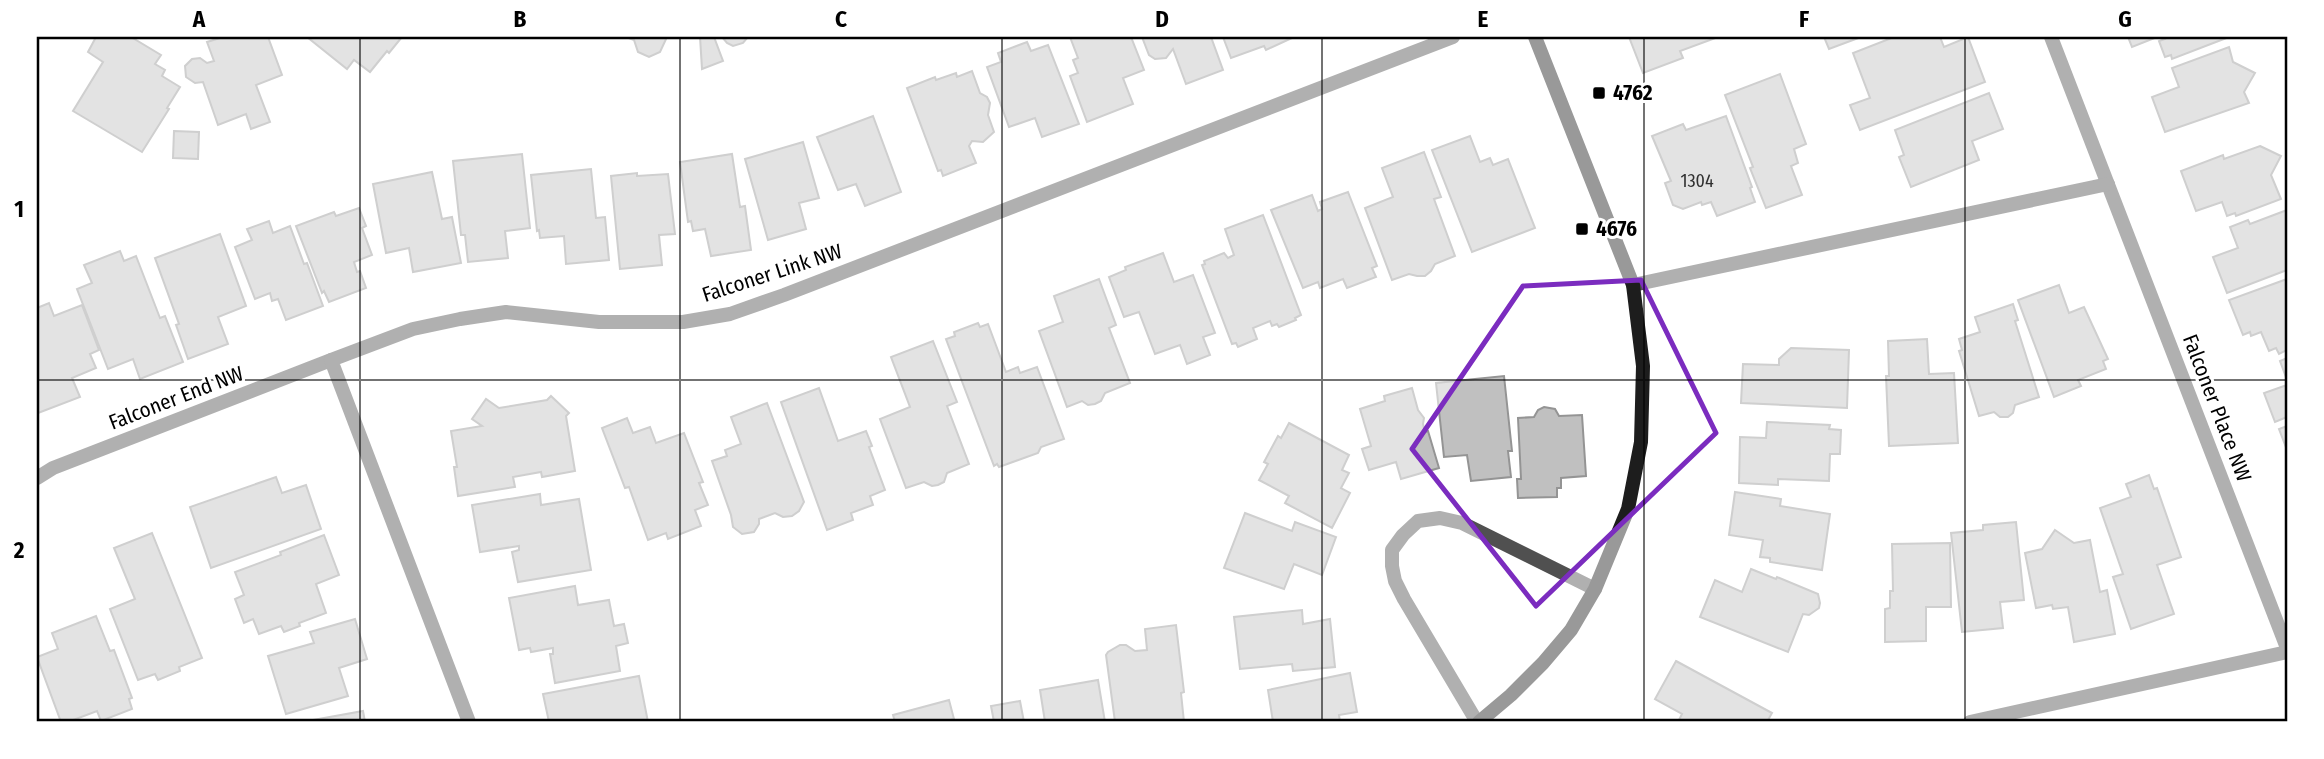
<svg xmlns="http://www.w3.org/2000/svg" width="2324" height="759" font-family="'Fira Sans Condensed',sans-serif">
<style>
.building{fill:#c0c0c0;stroke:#949494;stroke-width:2}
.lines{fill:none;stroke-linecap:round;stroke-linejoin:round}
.street{stroke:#505050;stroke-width:14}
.secondary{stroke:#1d1d1d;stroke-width:14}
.marked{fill:none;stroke:#7b2cbf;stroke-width:5;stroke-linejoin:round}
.grid{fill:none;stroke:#000;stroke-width:2;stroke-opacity:0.55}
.poi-dot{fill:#000;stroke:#fff;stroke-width:2.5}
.labels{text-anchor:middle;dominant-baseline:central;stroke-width:6;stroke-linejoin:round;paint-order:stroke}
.number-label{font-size:18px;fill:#303030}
.poi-label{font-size:21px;font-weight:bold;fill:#000;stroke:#fff;text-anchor:start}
.street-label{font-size:21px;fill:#000;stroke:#fff}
.neatline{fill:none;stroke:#000;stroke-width:2.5}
.grid-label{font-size:23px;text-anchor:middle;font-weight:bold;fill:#000}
</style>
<rect width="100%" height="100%" fill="#fff"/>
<g class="building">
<path d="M96,37H131L161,55L155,64L165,70L162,76L180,87L167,108L169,109L142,152L73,111L103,62L88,52Z"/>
<path d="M223,37H268L282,75L256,85L270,122L251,129L246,114L218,125L203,82L195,83L186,77L185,66L192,59L200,58L207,63L214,61L207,42Z"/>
<path d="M307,37H402L389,53L387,51L370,72L354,60L347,69Z"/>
<path d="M626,37H667L660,52L649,57L638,52L634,40Z"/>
<path d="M700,37H714L723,61L702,69Z"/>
<path d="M722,37H748L743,43L733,46L727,43Z"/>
<path d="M1070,37H1131L1144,70L1123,78L1133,104L1087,122L1070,76L1078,73L1073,60L1078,58Z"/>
<path d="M1142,37H1211L1223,70L1186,84L1173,49L1166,58L1155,59L1149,55Z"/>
<path d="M1223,37H1294L1266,50L1264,46L1231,58Z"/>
<path d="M1629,37H1718L1680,51L1683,58L1643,73Z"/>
<path d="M1824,37H1861L1829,49Z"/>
<path d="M1894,37H1940L1944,47L1968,37L1985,82L1860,130L1850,105L1870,98L1853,53Z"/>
<path d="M2128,37H2157L2132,47Z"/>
<path d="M2164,37H2229L2172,59L2171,55L2165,57L2159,41L2165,39Z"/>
<path d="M1027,42L1031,51L1048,45L1079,124L1042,137L1035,118L1009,127L987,67L1001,62L998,53Z"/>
<path d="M2229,47L2233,62L2255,73L2244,92L2249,103L2165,132L2152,97L2179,87L2172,68Z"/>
<path d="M972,71L980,93L987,97L990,103L988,115L994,132L983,142L972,141L969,146L976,163L943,176L941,170L938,171L907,88L935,77L936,80L956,73L957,77Z"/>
<path d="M1780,74L1806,144L1794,149L1798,163L1791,166L1802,195L1766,208L1750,168L1753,167L1725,95Z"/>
<path d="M1989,93L2003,129L1972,141L1979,160L1911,187L1899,157L1904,155L1895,130Z"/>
<path d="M873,116L901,192L865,206L856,184L838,190L817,137Z"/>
<path d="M1726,116L1752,187L1750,188L1755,202L1717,216L1711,202L1702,205L1701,202L1683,209L1673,205L1665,183L1671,181L1652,136L1683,124L1686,130Z"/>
<path d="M174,131L199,132L198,159L173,158Z"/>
<path d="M1470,136L1480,162L1490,158L1493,165L1508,159L1535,228L1472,252L1432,150Z"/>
<path d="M803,142L819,198L799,203L806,229L768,240L745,159Z"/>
<path d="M2260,146L2281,156L2271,175L2281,199L2236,216L2235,213L2227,216L2222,202L2196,211L2181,171L2223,155L2224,159Z"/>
<path d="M1424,152L1441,197L1434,199L1455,256L1435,264L1431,271L1425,276H1417L1409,274L1392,280L1365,208L1393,197L1382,168Z"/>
<path d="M522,154L530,228L505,231L508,258L468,262L465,235H461L453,161Z"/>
<path d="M732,154L740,207L745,206L751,250L711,256L705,229L693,231L691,221L688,222L680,162Z"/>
<path d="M591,169L596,218L605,217L609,260L566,264L564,236L540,238L539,230L537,231L531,175Z"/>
<path d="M432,172L442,219L452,217L461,263L413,272L409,248L386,253L373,184Z"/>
<path d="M637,173V176L668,174L675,234L659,235L662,265L620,269L611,176Z"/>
<path d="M1348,192L1377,266L1372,268L1376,277L1347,288L1343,279L1320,288L1318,282L1303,288L1271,210L1312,195L1318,211L1322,209L1320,202Z"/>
<path d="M359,208L366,226L362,228L372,255L354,262L357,272L360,271L366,288L329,302L324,291L322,293L296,226L334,212L336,216Z"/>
<path d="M2287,210V270L2227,293L2213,257L2238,248L2230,227L2248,220L2250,224Z"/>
<path d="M1263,215L1301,315L1295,318L1296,320L1279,327L1277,324L1272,326L1270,321L1253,328L1257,339L1238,347L1236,343L1232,344L1202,265L1205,264L1204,261L1224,253L1228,258L1234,255L1225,229Z"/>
<path d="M269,221L273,233L290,226L304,264L307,263L323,306L286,320L278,299L272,301L270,293L255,299L235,247L252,240L247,229Z"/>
<path d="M220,234L246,306L218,317L228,344L188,359L176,325L179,324L155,258Z"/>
<path d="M120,251L124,261L136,256L160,318L165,316L183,362L140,379L133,359L108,369L77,289L92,283L84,265Z"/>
<path d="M1163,253L1174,282L1193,275L1215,333L1203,337L1210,355L1187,364L1180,345L1155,354L1139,312L1124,317L1109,277L1126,270L1125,267Z"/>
<path d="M1099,279L1116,325L1109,328L1130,383L1105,393L1101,401L1095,404L1088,405L1082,401L1067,407L1039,331L1063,322L1054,296Z"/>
<path d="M2287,279V350L2279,354L2276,348L2269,351L2261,332L2251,336L2250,332L2243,335L2229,300Z"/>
<path d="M2059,285L2069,313L2084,307L2108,359L2103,361L2106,369L2078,380L2081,386L2054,397L2018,300Z"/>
<path d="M49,303L54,316L82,305L99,350L90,354L96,368L72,378L80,397L38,413L37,308Z"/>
<path d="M2013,304L2018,320L2015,321L2039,397L2015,405L2013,413L2008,417H2000L1994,412L1979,416L1959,351L1962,350L1959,339L1980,332L1975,317Z"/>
<path d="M978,323L980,327L988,324L1006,372L1018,367L1020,373L1037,367L1064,439L1041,447L1038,453L999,467L997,464L994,466L946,339L955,336L954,332Z"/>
<path d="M1927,339L1929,374L1954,373L1958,443L1889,446L1886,376H1889L1888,341Z"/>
<path d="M933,341L957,402L947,406L969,464L947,473L944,482L938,485L932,486L924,482L906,488L880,419L910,407L891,357Z"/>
<path d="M1791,348L1849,350L1847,408L1741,403L1743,364L1779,365V359Z"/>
<path d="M2287,358V380L2280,361Z"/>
<path d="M1504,376L1512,451H1508L1511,477L1471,481L1467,455L1444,457L1436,383Z"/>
<path d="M2287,385V417L2275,422L2264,393Z"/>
<path d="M819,388L838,441L866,431L872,446L869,447L885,490L870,496L873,505L851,513L853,520L827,530L781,402Z"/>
<path d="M1412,388L1418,410L1424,418L1423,424L1425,432L1428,431L1439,468L1401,479L1396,462L1369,470L1362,449L1371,446L1360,409L1385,401L1384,396Z"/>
<path d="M551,396L569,413L566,416L575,471L542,477L541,472L513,477L515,487L458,496L454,467H457L451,431L482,426L472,419L486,399L499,408L547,400Z"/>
<path d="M767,403L804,502L799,511L792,516L783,517L775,513L759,519V524L754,532L742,534L733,527L731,515L712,461L727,456L725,450L741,444L731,417Z"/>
<path d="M1544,407L1555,409L1559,416L1582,415L1586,476L1561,478V488H1557V497L1518,498L1517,479H1521L1518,418L1534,417L1538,410Z"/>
<path d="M627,418L633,433L650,427L656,443L684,433L703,482L699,483L708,505L695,510L701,526L668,539L666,533L648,540L629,487L625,488L602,428Z"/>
<path d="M1767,422L1830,425L1829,429L1841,430L1840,454H1830L1829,481L1778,479V485L1739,483L1740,437L1766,438Z"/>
<path d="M1289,423L1349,455L1342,470L1349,473L1341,488L1350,493L1332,528L1285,503L1289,496L1259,480L1268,464L1264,462L1278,436L1281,438Z"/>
<path d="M2287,426V450L2279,429Z"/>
<path d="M2149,475L2154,489L2157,488L2181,557L2157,565L2174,614L2131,629L2113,577L2123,574L2100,508L2131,497L2126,484Z"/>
<path d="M276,477L282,493L306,485L321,529L211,568L190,507Z"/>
<path d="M1735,492L1781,499L1780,506L1830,514L1822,570L1770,562V558L1760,557L1763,540L1729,535Z"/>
<path d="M540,494L541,505L579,499L591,570L518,582L512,552L519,550V546L480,552L472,505Z"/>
<path d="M1245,513L1292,531L1295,522L1336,537L1322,575L1294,564L1284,589L1224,568Z"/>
<path d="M2016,522L2024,600L2000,602L2003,628L1962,632L1951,533L1983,530V525Z"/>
<path d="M2055,530L2074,543L2090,540L2100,592L2107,590L2115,634L2074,642L2068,607L2053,609L2052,605L2036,608L2025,553L2042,549Z"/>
<path d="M152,533L202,658L179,667L180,671L158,680L155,674L138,680L110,609L135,599L114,548Z"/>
<path d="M324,535L339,575L316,584L326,613L299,623L300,626L284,632L281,626L259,634L253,619L244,623L235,599L244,595L235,572L281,555L280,552Z"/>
<path d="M1950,543L1951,607H1926V641L1885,642V609L1890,608V591H1893L1892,544Z"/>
<path d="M1751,569L1776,579L1777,577L1818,594L1820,603L1819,608L1809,615L1803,614L1788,652L1700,617L1715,580L1742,592Z"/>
<path d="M575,586L578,605L609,600L614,626L624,624L628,643L616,646L620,671L555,683L550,654H553V648L531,652L530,648L519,650L509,598Z"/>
<path d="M1302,610L1303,624L1330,619L1335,667L1293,671L1292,664L1240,669L1234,617Z"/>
<path d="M96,616L110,651L114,650L132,698L129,699L132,709L101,721L97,711L68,722H61L37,657L58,649L52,633Z"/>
<path d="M355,619L367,659L339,668L348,696L286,714L268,656L314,643L310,632Z"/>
<path d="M1176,625L1184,692L1181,693L1184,722H1115L1106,655L1108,652L1120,645H1126L1135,651L1147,650L1145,629Z"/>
<path d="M1676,661L1772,713L1767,722H1678L1682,714L1655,699Z"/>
<path d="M1350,673L1357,712L1339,715L1340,722H1273L1268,690Z"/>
<path d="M639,676L648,722H549L543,694Z"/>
<path d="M1098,680L1105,722H1045L1040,690Z"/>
<path d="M949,700L954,719L951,720V722H895L893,715Z"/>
<path d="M1020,701L1024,722H994L991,706Z"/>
<path d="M363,711L365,722H302Z"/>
</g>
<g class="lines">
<g class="street">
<path d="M2051,37L2287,648"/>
<path d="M1633,285L2108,184"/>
<path d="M37,478L53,468L331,360"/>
<path d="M469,722L331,360L413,329L460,319L506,312L599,322H683L730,314L784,295L1453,37"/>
<path d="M1477,722L1404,599L1395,581L1392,566V550L1403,535L1418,521L1440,518L1462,523L1595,589"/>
<path d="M1970,722L2287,652"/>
</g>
<path class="secondary" d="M1479,722L1511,695L1543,663L1571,630L1595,589L1628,509L1641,442L1643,366L1633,285L1535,37"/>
</g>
<path d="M0 0H2324V759H0ZM1641,280L1716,433L1536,606L1412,449L1523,286Z" fill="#fff" fill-opacity=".55" fill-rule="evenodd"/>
<path class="marked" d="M1641,280L1716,433L1536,606L1412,449L1523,286Z"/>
<path class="grid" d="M360,37V722M680,37V722M1002,37V722M1322,37V722M1644,37V722M1965,37V722M37,380H2287"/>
<g class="poi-dot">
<rect x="1592" y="86" width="14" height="14" rx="3.5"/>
<rect x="1575" y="222" width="14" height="14" rx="3.5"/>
</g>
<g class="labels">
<g class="number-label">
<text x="1697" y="181">1304</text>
</g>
<g class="poi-label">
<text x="1613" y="93">4762</text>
<text x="1596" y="229">4676</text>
</g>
<g class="street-label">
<text transform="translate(772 273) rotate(-18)">Falconer Link NW</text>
<text transform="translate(176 398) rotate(-21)">Falconer End NW</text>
<text transform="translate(2217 408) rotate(69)">Falconer Place NW</text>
</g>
</g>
<rect width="2324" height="759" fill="none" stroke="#ffffff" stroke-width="77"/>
<rect x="38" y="38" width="2248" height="682" class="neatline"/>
<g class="grid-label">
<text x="199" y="27">A</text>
<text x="520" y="27">B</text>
<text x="841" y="27">C</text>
<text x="1162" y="27">D</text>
<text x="1483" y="27">E</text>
<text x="1804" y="27">F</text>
<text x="2125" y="27">G</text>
<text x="19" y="217">1</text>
<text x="19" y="558">2</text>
</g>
</svg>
